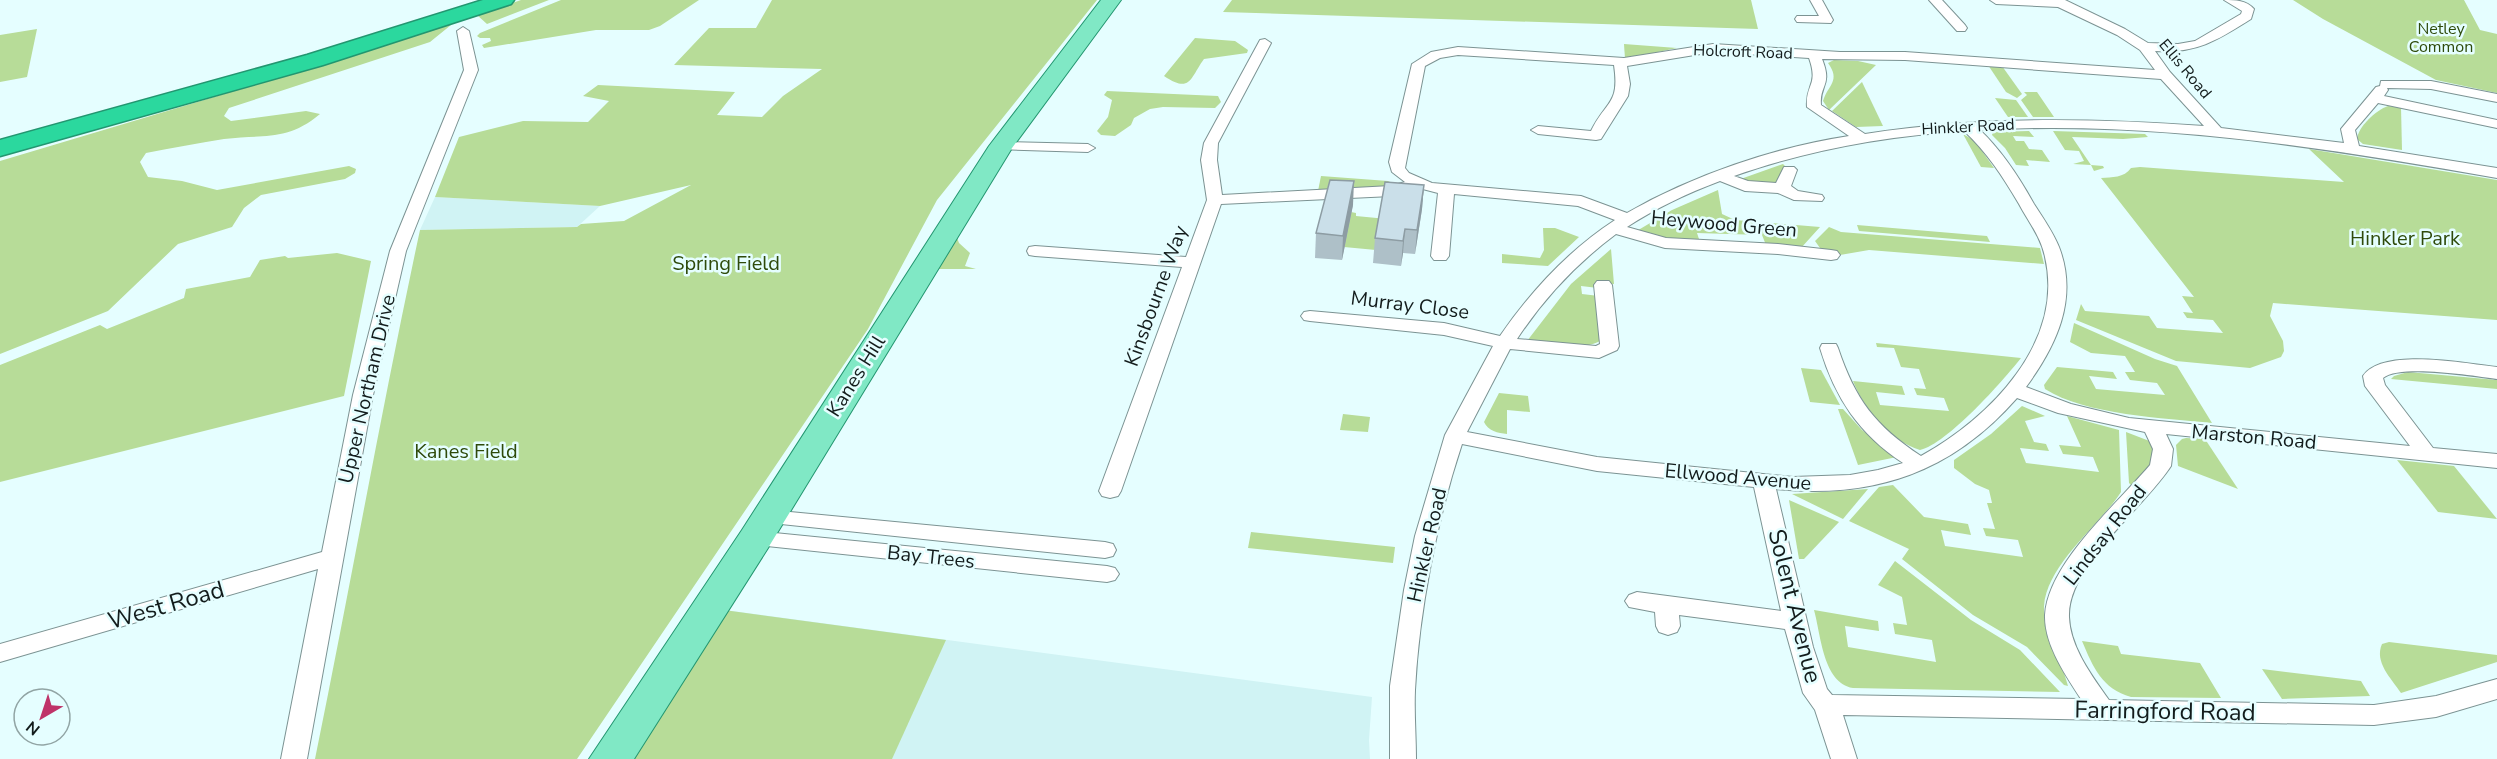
<svg xmlns="http://www.w3.org/2000/svg" width="2497" height="759" font-family="'Nunito Sans',sans-serif">
<style>
.built{fill:#d0f3f4}
.green{fill:#b7dc98}
.lines{fill:none;stroke-linecap:round;stroke-linejoin:round}
.minor-casing{stroke:#7c9393;stroke-width:2}
.primary-casing{stroke:#239670;stroke-width:2}
.motorway-casing{stroke:#239670;stroke-width:3}
.minor{fill:#fff;fill-rule:evenodd}
.primary{fill:#80e8c5;fill-rule:evenodd}
.motorway{fill:#2bd89e;fill-rule:evenodd}
.wall{fill:#aec0c8}
.shaded-wall{fill:#8d9ca3}
.building{fill:#cadfe9;stroke:#8d9ca3;stroke-width:1.5}
.labels{text-anchor:middle;dominant-baseline:central;stroke-width:5;stroke-linejoin:round;paint-order:stroke}
.far-park-label{font-size:16px;fill:#2e4a0a;stroke:#e5feff}
.far-street-label{font-size:16px;fill:#131c1c;stroke:#e5feff}
.street-label{font-size:20px;fill:#131c1c;stroke:#e5feff}
.park-label{font-size:20px;fill:#2e4a0a;stroke:#e5feff}
.near-street-label{font-size:24px;fill:#131c1c;stroke:#e5feff}
</style>
<rect width="100%" height="100%" fill="#e5feff"/>
<g class="built">
<path d="M435,197L600,206L577,227L420,230Z"/>
<path d="M724,610L1372,697L1369,740L1370,759H634Z"/>
</g>
<g class="green">
<path d="M521,0H549L487,24L477,15Z"/>
<path d="M561,0H699L660,26L649,30H596L484,48L482,45L491,41L490,38H480L477,36L480,33Z"/>
<path d="M772,0H1097L937,200L868,329L577,759H315C351,583 382,406 420,230L577,227L581,224L624,221L691,185L600,206L435,197L459,137L523,121L588,122L609,101L583,96L598,85L735,92L717,115L762,117L783,96L822,69L674,65L709,28H756Z"/>
<path d="M1232,0H1751L1758,29L1223,12Z"/>
<path d="M2293,0H2464L2480,30L2497,34V93L2436,80L2323,19Z"/>
<path d="M446,25H451L430,42L229,108L224,116L231,121L306,111L320,114C287,142 263,134 224,139C198,143 172,148 146,153L140,162L148,177L182,181L217,190L349,166L356,169L355,173L345,179L261,195L244,208L232,227L178,244L108,311L0,354V161L224,94Z"/>
<path d="M37,29L27,77L0,82V35Z"/>
<path d="M1195,38L1235,41L1248,50L1247,53L1204,59C1190,78 1191,94 1164,76Z"/>
<path d="M1624,44L1677,48L1625,59Z"/>
<path d="M1834,60L1858,61L1876,65L1829,110L1823,101C1828,85 1841,81 1828,63Z"/>
<path d="M1988,65L2002,66L2022,94L2017,98L2006,92Z"/>
<path d="M1862,82L1883,126L1856,127L1832,111Z"/>
<path d="M1107,91L1218,96L1221,102L1215,108L1163,107L1150,109L1134,118L1131,125L1115,136L1101,135L1097,131L1108,117L1112,100L1104,95Z"/>
<path d="M2024,92H2037L2054,117H2033L2021,100L2027,95Z"/>
<path d="M1995,98L2016,100L2028,117H2008Z"/>
<path d="M2388,106L2401,107L2402,150L2363,144L2357,139C2358,127 2376,110 2388,106Z"/>
<path d="M2029,131L2034,137L2013,136L2016,141H2024L2029,149L2042,150L2050,162L2026,160L2029,166L2016,165L2005,148L1992,135L1993,132Z"/>
<path d="M2053,131L2145,134L2148,137L2123,139L2072,137L2091,165L2103,166L2104,168L2094,171L2091,165L2073,164L2084,161L2079,151L2065,150Z"/>
<path d="M1963,134L1975,141L1994,168L1981,167Z"/>
<path d="M2309,149L2497,180V320L2273,303L2270,316L2283,341L2284,351L2281,357L2250,368L2176,361L2076,320L2081,304L2085,311L2149,316L2157,328L2223,333L2213,320L2187,318L2183,312L2193,313L2182,296L2194,297L2101,178C2112,177 2124,178 2131,168L2140,167L2344,182Z"/>
<path d="M1783,164L1786,167L1778,184L1735,181Z"/>
<path d="M1321,176L1388,181L1392,183L1386,187L1318,191Z"/>
<path d="M1718,190L1722,214L1735,220L1820,227L1801,248L1766,245L1762,235L1697,233L1700,242L1671,241L1635,232L1672,210Z"/>
<path d="M1351,212L1356,213V216L1387,219L1376,250L1344,247Z"/>
<path d="M1857,225L1987,236L1990,242L1859,231Z"/>
<path d="M1829,227L1841,232L2040,248L2044,264L1869,250L1840,255L1820,248L1815,241Z"/>
<path d="M1543,228H1555L1579,237L1548,266L1502,263V254L1540,258L1544,250Z"/>
<path d="M956,235L959,243L970,253L965,266L976,269H929Z"/>
<path d="M1611,249L1614,284L1599,283L1598,288L1581,286L1582,294L1599,296L1603,339C1584,353 1549,343 1527,341L1571,284Z"/>
<path d="M337,253L371,261L344,396L0,482V365L100,325L107,329L184,298L186,289L250,277L260,260L285,256L288,258Z"/>
<path d="M2074,323L2155,359L2177,366L2212,423C2165,418 2085,415 2045,389L2044,385L2057,367L2113,372L2117,379L2089,376L2096,389L2165,395L2157,383L2130,380L2125,372H2135L2125,356L2091,353L2070,342Z"/>
<path d="M1876,343L2021,358C2003,381 1947,444 1920,450C1890,441 1864,409 1853,381L1902,386L1905,395L1876,392L1880,405L1949,411L1944,398L1917,395L1914,388L1926,389L1919,369L1901,367L1894,348L1877,347Z"/>
<path d="M1801,368L1821,370L1840,405L1810,402Z"/>
<path d="M2408,372L2497,380V389L2391,379L2394,376Z"/>
<path d="M1499,393L1528,396L1530,412L1507,410V434C1498,433 1488,431 1484,422Z"/>
<path d="M2022,406L2045,416L2025,421L2034,442L2046,444L2049,451L2020,448L2026,463L2099,472L2093,457L2063,454L2059,445L2081,447L2067,416L2119,430L2121,492C2099,526 2047,564 2044,606C2043,632 2062,661 2068,686L2064,685L2027,647L1973,615L1902,559L1909,549L1849,521L1879,487L1893,485L1924,517L1968,524L1971,535L1941,530L1945,546L2023,557L2018,540L1986,536L1983,528L1995,529L1987,503H1992L1989,490L1975,484L1954,468V460L1991,434Z"/>
<path d="M1838,409H1843L1862,430L1897,457L1858,465Z"/>
<path d="M1343,414L1370,417L1368,432L1340,430Z"/>
<path d="M2126,432L2152,442C2159,459 2143,474 2132,486L2129,483Z"/>
<path d="M2186,438L2205,439L2238,489L2178,466L2176,445L2182,439Z"/>
<path d="M2397,460L2454,466L2497,519L2438,512Z"/>
<path d="M1868,489L1843,519L1792,494Z"/>
<path d="M1789,500L1839,522L1804,559H1799Z"/>
<path d="M1251,532L1395,547L1393,563L1248,548Z"/>
<path d="M1895,561L1971,620L2020,650L2060,692L1853,688C1823,683 1821,635 1814,610L1878,621L1879,631L1845,626L1848,647L1936,662L1932,640L1895,634L1893,623L1907,625L1902,597L1878,585Z"/>
<path d="M724,610L946,640L892,759H634Z"/>
<path d="M2082,641L2118,646L2121,654L2200,663L2221,698L2131,697C2102,689 2093,667 2082,641Z"/>
<path d="M2389,642L2497,655V662L2401,693C2391,678 2374,662 2382,644Z"/>
<path d="M2262,669L2361,681L2370,696L2282,699Z"/>
</g>
<g class="lines">
<g class="minor-casing">
<g id="minor">
<path d="M1810,0H1822L1833,20L1831,23L1797,22L1795,19L1797,16H1819Z"/>
<path d="M1929,0H1942L1965,25L1967,28L1965,31H1957Z"/>
<path d="M1990,0H2065L2125,29L2148,43L2178,44L2195,41L2241,14L2242,11L2224,0C2236,0 2246,0 2254,9L2251,19C2218,40 2196,54 2155,51L2170,72L2221,128L2344,143L2341,129L2376,87L2380,86L2381,81H2431L2497,94V102L2431,89L2387,88L2388,90L2384,96L2497,120V128L2378,103L2355,130L2359,146L2497,168V178C2326,148 2154,120 1980,130C2002,151 2019,177 2034,204C2043,218 2053,232 2059,247C2079,299 2056,346 2026,387L2071,404L2129,418L2410,446L2365,386L2363,376C2383,347 2466,364 2497,367V379C2473,376 2401,364 2383,378L2385,385L2433,448L2497,454V468L2166,434L2173,449L2171,466C2144,508 2067,566 2069,617C2070,647 2092,676 2109,700L2374,705L2436,696L2497,679V699L2436,717L2374,725L1843,715L1857,759H1831L1815,710L1803,693L1785,629L1679,615L1680,626L1677,632L1668,635L1659,632L1656,626L1655,612L1629,607L1625,601L1629,595L1637,592L1781,611L1754,487L1597,471L1462,444C1437,519 1419,611 1415,690C1414,713 1416,736 1416,759H1390V686L1404,590L1415,536L1445,435L1493,346L1444,335L1310,321L1304,320L1301,316L1304,312L1310,311L1444,323L1500,336C1531,291 1569,250 1615,220L1578,206L1454,194L1449,256L1446,260H1434L1431,256L1438,193L1415,187L1392,196L1221,204L1121,491L1118,496L1110,498L1102,496L1099,491L1182,267L1035,256L1029,255L1027,251L1029,247L1035,246L1186,257L1207,200L1201,160L1204,143L1260,40L1265,39L1271,43L1218,143L1217,160L1222,195L1391,186L1405,182L1392,172L1389,162L1412,64L1431,52L1458,47L1624,58L1713,44L1840,52H1905L2155,70L2140,50L2117,35L2058,7L1996,4ZM1713,52L1809,58C1819,86 1805,84 1807,107L1849,136C1775,147 1691,176 1627,213L1581,196L1432,183L1409,173L1405,168L1425,66L1440,58L1458,55L1614,65C1620,105 1606,100 1591,131L1538,126L1531,130L1538,134L1596,140L1601,139L1628,96L1630,84L1627,66ZM1822,59L1905,60L2161,79L2204,126C2089,118 1979,116 1865,134L1821,105C1819,85 1833,86 1822,59ZM1964,131C1987,152 2003,177 2019,204C2028,221 2041,237 2045,257C2065,342 1990,418 1921,456C1875,426 1855,399 1838,348L1836,344H1822L1820,348C1835,398 1859,434 1903,463L1878,470L1850,475L1793,477L1597,457L1467,432L1510,349L1599,358L1617,350L1619,346L1612,285L1609,281H1597L1594,285L1600,344L1596,346L1517,339C1544,298 1577,263 1616,234L1665,248L1778,254L1831,260L1837,259L1840,255L1837,251L1831,250L1778,244L1666,238L1627,227C1656,208 1688,193 1720,181L1745,191L1778,193L1794,200L1822,201L1824,198L1822,195L1798,191L1791,186L1797,170L1794,167H1784L1776,183L1748,181L1734,176C1808,150 1886,136 1964,131ZM2017,398L2058,413L2145,432L2153,449L2150,465C2118,503 2048,563 2045,615C2044,644 2066,676 2081,699L1832,695L1827,689L1813,647L1776,489C1875,499 1952,472 2017,398Z"/>
<path d="M463,27L469,31L478,70L406,251L373,395L307,759H281L318,569L0,662V644L322,552L353,395L390,251L464,70L457,31Z"/>
<path d="M1001,142L1088,144L1095,148L1088,152L996,149L994,146Z"/>
<path d="M769,510L1105,542L1113,544L1116,550L1113,556L1105,558L761,522L758,517L761,512Z"/>
<path d="M755,531L1107,566L1115,568L1119,574L1115,580L1107,582L747,544L744,539L747,534Z"/>
</g>
</g>
<g class="primary-casing">
<path id="primary" d="M1101,0H1121L1012,148L768,548L634,759H589L742,530L989,146Z"/>
</g>
<g class="motorway-casing">
<path id="motorway" d="M483,0H514L511,4L323,65L0,156V140L307,55Z"/>
</g>
<use href="#minor" class="minor"/>
<use href="#primary" class="primary"/>
<use href="#motorway" class="motorway"/>
</g>
<g class="wall">
<path d="M1424,185L1422,209L1415,254L1403,253L1401,266L1373,263L1375,238Z"/>
<path d="M1353,205L1342,260L1315,258L1316,233Z"/>
</g>
<g class="shaded-wall">
<path d="M1354,181L1353,205L1342,260L1343,236Z"/>
<path d="M1424,185L1422,209L1415,254L1417,230Z"/>
<path d="M1405,229L1403,253L1401,266L1403,241Z"/>
</g>
<g class="building">
<path d="M1330,180L1354,181L1343,236L1316,233Z"/>
<path d="M1385,182L1424,185L1417,230L1405,229L1403,241L1375,238Z"/>
</g>
<g class="labels">
<g class="far-park-label">
<text x="2441" y="29">Netley<tspan x="2441" dy="18">Common</tspan></text>
</g>
<g class="far-street-label">
<text transform="translate(1743 52) rotate(2)">Holcroft Road</text>
<text transform="translate(2185 69) rotate(50)">Ellis Road</text>
<text transform="translate(1968 127) rotate(-3)">Hinkler Road</text>
</g>
<g class="street-label">
<text transform="translate(1724 224) rotate(5)">Heywood Green</text>
<text transform="translate(1156 296) rotate(-70)">Kinsbourne Way</text>
<text transform="translate(1410 305) rotate(7)">Murray Close</text>
<text transform="translate(856 376) rotate(-58)">Kanes Hill</text>
<text transform="translate(367 389) rotate(-77)">Upper Northam Drive</text>
<text transform="translate(2254 437) rotate(5)">Marston Road</text>
<text transform="translate(1738 477) rotate(5)">Ellwood Avenue</text>
<text transform="translate(2105 535) rotate(-52)">Lindsay Road</text>
<text transform="translate(1427 545) rotate(-77)">Hinkler Road</text>
<text transform="translate(931 557) rotate(6)">Bay Trees</text>
</g>
<g class="park-label">
<text x="2405" y="238">Hinkler Park</text>
<text x="726" y="263">Spring Field</text>
<text x="466" y="451">Kanes Field</text>
</g>
<g class="near-street-label">
<text transform="translate(166 605) rotate(-16)">West Road</text>
<text transform="translate(1795 606) rotate(76)">Solent Avenue</text>
<text transform="translate(2165 711) rotate(1)">Farringford Road</text>
</g>
</g>
<g transform="translate(42 717) rotate(219)"><circle r="28" fill="#e5feff" stroke="#91a4a4" stroke-width="1.5"/>
<path d="M0-4.5L10 22L0 15L-10 22Z" fill="#bf3369"/>
<text y="-9" font-size="16" font-weight="bold" text-anchor="middle" fill="#131c1c">N</text>
</g>
</svg>
